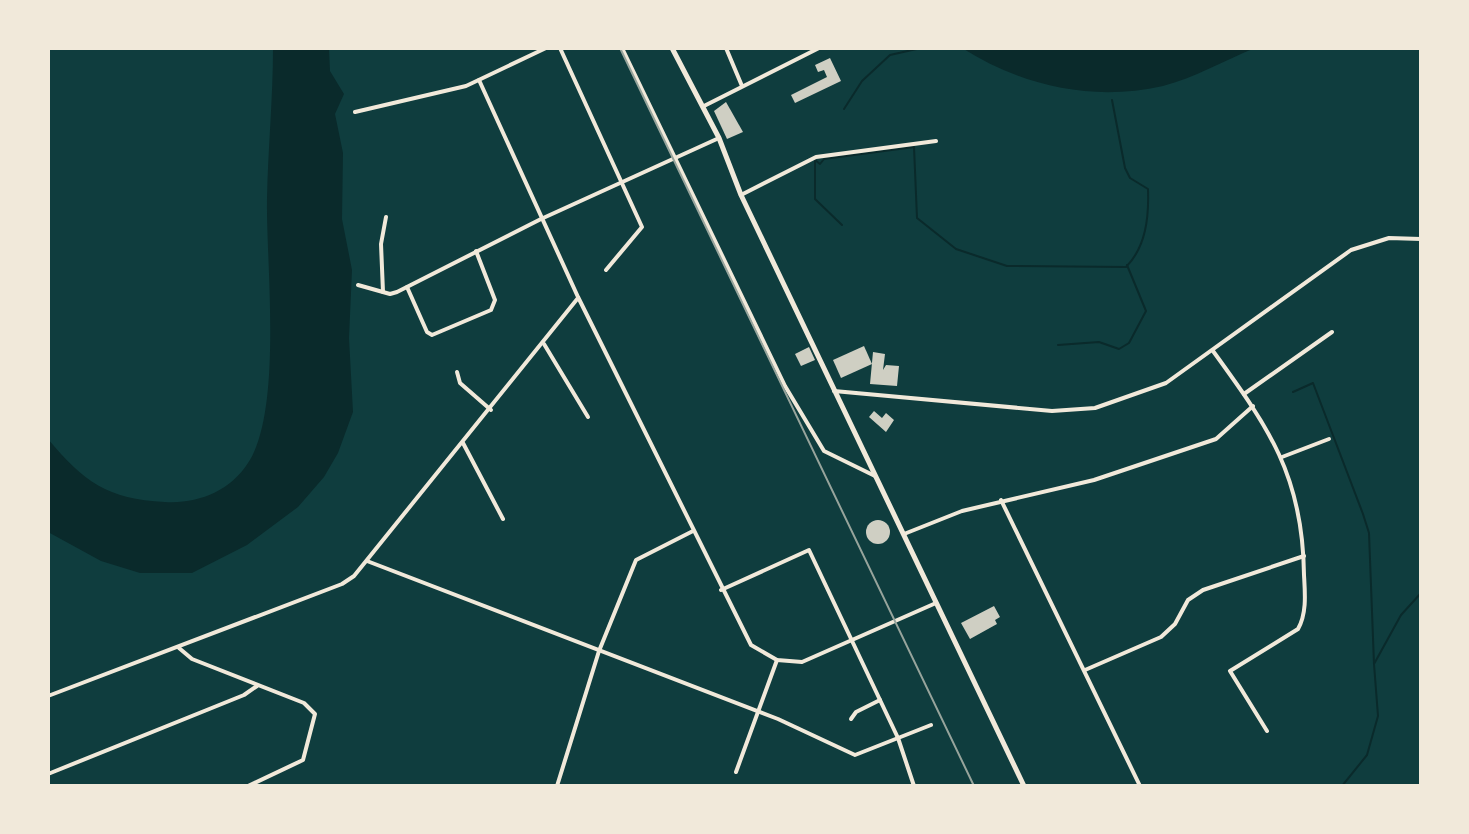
<svg xmlns="http://www.w3.org/2000/svg" width="1469" height="834" font-family="'Fira Sans Condensed',sans-serif">
<style>
.water{fill:#0a2a2b}
.lines{fill:none;stroke-linecap:round;stroke-linejoin:round}
.stream{stroke:#0a2a2b;stroke-width:2}
.building{fill:#cfcfc3}
.minor{stroke:#f1e9da;stroke-width:4}
.tertiary{stroke:#f1e9da;stroke-width:4}
.secondary{stroke:#f1e9da;stroke-width:5}
.rail{stroke:#97a49c;stroke-width:2}
</style>
<rect width="100%" height="100%" fill="#0f3d3e"/>
<g class="water">
<path d="M273,48H329L330,71L344,94L335,114L343,153L342,219L352,270L349,338L353,412L338,453L324,477L298,507L247,545L192,573H140L101,561L48,532V439C84,482 107,499 165,502C198,504 230,491 248,463C283,410 266,265 267,199C268,149 273,98 273,48Z"/>
<path d="M962,48H1255C1225,60 1194,78 1163,86C1092,102 1022,86 962,48Z"/>
</g>
<g class="lines">
<g class="stream">
<path d="M844,109L862,81L890,55L921,48"/>
<path d="M842,225L815,199V160L820,164L824,159L914,147L917,218L956,249L1007,266L1126,267C1146,247 1149,217 1148,189L1130,178L1125,168L1112,100"/>
<path d="M1058,345L1099,342L1119,349L1129,343L1146,311L1127,265"/>
<path d="M1293,392L1313,383L1363,514L1369,533L1374,664"/>
<path d="M1342,786L1367,755L1378,716L1374,664L1401,615L1421,593"/>
</g>
</g>
<g class="building">
<path d="M830,58L841,81L795,103L791,95L827,77L824,70L818,72L815,65Z"/>
<path d="M726,102L743,132L727,139L714,111Z"/>
<path d="M864,346L872,364L841,378L833,360Z"/>
<path d="M809,347L815,360L801,366L795,354Z"/>
<path d="M873,352L885,354L883,370L886,365L899,366L897,386L870,384Z"/>
<path d="M874,411L882,418L886,413L894,420L886,432L869,417Z"/>
<circle cx="878" cy="532" r="12"/>
<path d="M994,606L1000,617L995,620L997,624L970,639L961,623Z"/>
</g>
<g class="lines">
<g class="minor">
<path d="M560,48L642,227L606,270"/>
<path d="M622,48L785,386L824,451L875,476"/>
<path d="M726,48L742,86"/>
<path d="M479,80L578,297L751,645L777,660L802,662L936,603"/>
<path d="M704,106L819,48"/>
<path d="M355,112L466,86L546,48"/>
<path d="M741,195L816,157L936,141"/>
<path d="M358,285L390,294L397,292L541,219L719,138"/>
<path d="M407,287L427,332L432,335L491,310L495,300L476,251"/>
<path d="M383,292L381,244L386,217"/>
<path d="M544,344L588,417"/>
<path d="M1213,351C1269,428 1303,476 1304,575C1305,593 1307,613 1298,629L1230,671L1267,731"/>
<path d="M457,372L460,383L491,410"/>
<path d="M1244,394L1332,332"/>
<path d="M463,443L503,519"/>
<path d="M1282,457L1329,439"/>
<path d="M1001,500L1140,786"/>
<path d="M904,534L962,511L1094,480L1216,439L1253,406"/>
<path d="M367,561L778,719L855,755L931,725"/>
<path d="M721,590L809,550L898,738L914,786"/>
<path d="M179,648L192,659L304,703L315,714L303,760L248,786"/>
<path d="M1085,670L1161,637L1175,624L1188,600L1203,590L1304,556"/>
<path d="M48,696L342,584L354,576L578,298"/>
<path d="M851,719L856,712L880,700"/>
<path d="M736,772L777,660"/>
<path d="M48,774L244,695L257,686"/>
<path d="M557,786L599,651L636,560L693,531"/>
</g>
<path class="tertiary" d="M834,391L1052,411L1095,408L1166,383L1351,250L1389,238L1421,239"/>
<path class="secondary" d="M672,48L719,138L741,195L1024,786"/>
<path class="rail" d="M620,48L974,786"/>
</g>
<rect width="1469" height="834" fill="none" stroke="#f1e9da" stroke-width="100"/>
</svg>
